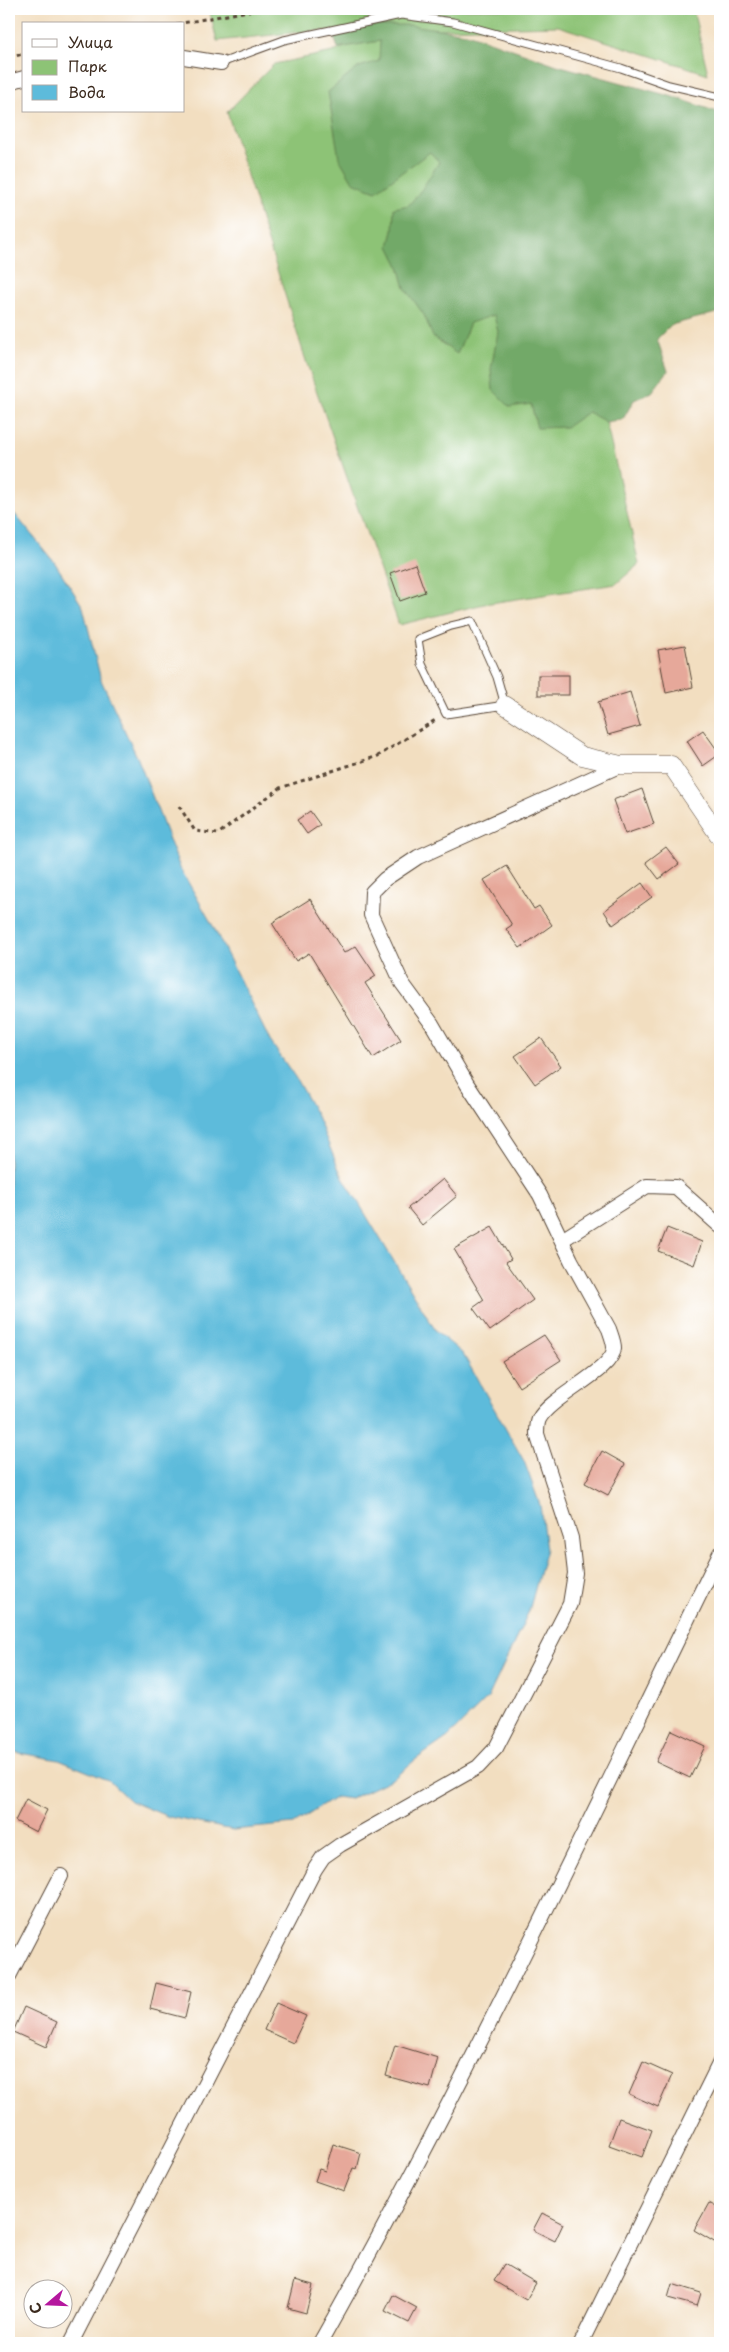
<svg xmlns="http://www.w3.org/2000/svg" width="729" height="2352" font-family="'Playpen Sans',sans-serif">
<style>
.green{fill:#8dc376;stroke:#64764a}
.forest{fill:#72a967;stroke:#566a42}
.water{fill:#5dbbdb;stroke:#4c727c}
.building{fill:#e6a89a}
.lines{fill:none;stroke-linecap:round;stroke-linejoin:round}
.service-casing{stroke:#564536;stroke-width:9}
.minor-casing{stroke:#564536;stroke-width:16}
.tertiary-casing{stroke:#564536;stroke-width:19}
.path{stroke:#564536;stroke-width:3;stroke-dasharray:4 4;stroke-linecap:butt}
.service{stroke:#fff;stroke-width:7}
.minor{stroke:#fff;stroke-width:14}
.tertiary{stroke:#fff;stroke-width:18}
</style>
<rect width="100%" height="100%" fill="#fff"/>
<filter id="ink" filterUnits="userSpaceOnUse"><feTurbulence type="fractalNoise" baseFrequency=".02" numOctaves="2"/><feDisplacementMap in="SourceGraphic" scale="10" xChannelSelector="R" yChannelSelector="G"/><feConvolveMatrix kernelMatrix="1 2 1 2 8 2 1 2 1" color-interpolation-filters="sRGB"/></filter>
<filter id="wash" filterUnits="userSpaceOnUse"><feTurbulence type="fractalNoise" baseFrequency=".0096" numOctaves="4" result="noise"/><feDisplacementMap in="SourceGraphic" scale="20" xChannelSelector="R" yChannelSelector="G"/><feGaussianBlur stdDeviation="1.12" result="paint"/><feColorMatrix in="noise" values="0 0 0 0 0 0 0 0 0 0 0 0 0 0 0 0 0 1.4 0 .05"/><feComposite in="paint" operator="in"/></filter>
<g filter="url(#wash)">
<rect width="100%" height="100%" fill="#f2dec0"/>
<path class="green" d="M209,9H693L708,74L558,26L399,30L606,422L639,564L616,584L484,604L399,625L306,361L227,112L274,64L333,52L386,30L311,31L217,41Z"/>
<path class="forest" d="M356,25H410L467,33L557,65L677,98L720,113V312L671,325L657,339L668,371L652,392L634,400L623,419L606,422L588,412L566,427L537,428L531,404L510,407L493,390L491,369L498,332L494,315L470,323L457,354L433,337L424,315L405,288L399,266L389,246L393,231L394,208L409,205L422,189L439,162L430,152L376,191L353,182L339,158L328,92L359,67L379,61L380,41L338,48L334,37Z"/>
<path class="water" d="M9,507L55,563L83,607L101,680L138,759L180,868L213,926L270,1041L295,1077L317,1116L340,1172L436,1331L463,1354L524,1461L540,1505L546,1549L529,1611L488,1698L448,1737L415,1760L394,1778L350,1799L336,1797L294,1824L233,1830L169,1817L130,1801L108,1780L59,1760L9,1751Z"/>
<g id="blocks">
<g class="building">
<path d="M415,564L425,592L400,601L390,573Z"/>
<path d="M685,645L693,687L666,693L658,650Z"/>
<rect x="538" y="675" width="31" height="20"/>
<path d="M630,692L640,726L608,735L598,702Z"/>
<path d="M703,730L720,754L703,766L687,741Z"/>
<path d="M642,789L654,824L625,834L613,800Z"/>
<path d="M310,811L320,825L307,834L297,820Z"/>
<path d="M666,847L679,864L659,879L646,862Z"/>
<path d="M507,866L534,909L539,906L552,925L520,948L506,929L512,925L484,880Z"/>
<path d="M642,883L652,897L613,925L604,911Z"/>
<path d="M310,899L344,953L356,946L376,976L365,983L401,1040L373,1058L309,953L296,961L272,923Z"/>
<path d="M541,1038L561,1066L535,1084L515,1056Z"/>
<path d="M443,1179L457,1196L422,1225L408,1208Z"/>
<path d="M492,1227L511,1259L506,1262L533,1300L490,1331L473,1308L484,1300L454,1249Z"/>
<path d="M667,1228L702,1242L694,1265L658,1251Z"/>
<path d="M544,1335L561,1360L519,1387L502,1361Z"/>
<path d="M602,1451L625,1464L608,1495L585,1483Z"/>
<path d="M671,1730L705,1746L690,1778L656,1762Z"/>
<path d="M26,1799L47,1810L36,1832L15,1821Z"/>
<path d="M156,1983L191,1992L185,2018L150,2009Z"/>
<path d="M276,2003L306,2016L293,2043L264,2030Z"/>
<path d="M24,2007L57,2022L46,2047L13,2032Z"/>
<path d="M395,2045L438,2058L430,2088L386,2076Z"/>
<path d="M643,2062L672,2075L658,2107L629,2094Z"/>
<path d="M619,2118L652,2130L642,2157L609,2145Z"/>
<path d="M333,2144L361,2153L357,2169L353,2168L344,2191L315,2181L319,2169L325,2171Z"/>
<path d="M709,2203L720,2209V2235L716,2243L694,2230Z"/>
<path d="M542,2213L563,2224L555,2241L533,2230Z"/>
<path d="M504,2264L536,2283L526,2300L494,2281Z"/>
<path d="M295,2280L313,2285L306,2313L288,2308Z"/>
<path d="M672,2284L701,2293L697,2306L668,2298Z"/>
<path d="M393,2295L417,2308L409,2323L385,2311Z"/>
</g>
</g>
</g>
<g filter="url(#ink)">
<use href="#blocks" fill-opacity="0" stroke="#564536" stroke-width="1"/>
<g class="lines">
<g class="service-casing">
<g id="service">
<path d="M221,63L284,40L401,15L453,22L621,68L669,85L720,97"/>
<path d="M472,621L497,677L505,705L446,714L422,664L418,639L451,626Z"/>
</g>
</g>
<g class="minor-casing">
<g id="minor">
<path d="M184,57L221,63"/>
<path d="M9,82L24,78"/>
<path d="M562,1240L647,1186L676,1187L720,1226"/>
<path d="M9,1976L61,1876"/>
<path d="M71,2343L315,1869L323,1857L340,1845L478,1767L496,1748L570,1604L575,1573L571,1538L537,1434C537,1429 537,1424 539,1419C551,1396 613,1371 614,1348C614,1342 611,1335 609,1329L571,1260L540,1195L467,1084L432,1024L402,983L371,915L372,892L385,879L418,857L621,765"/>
<path d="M320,2343C465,2086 590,1818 720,1553"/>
<path d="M581,2343L720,2062"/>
</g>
</g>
<g class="tertiary-casing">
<path id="tertiary" d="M505,705L582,756L621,765H671L720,837"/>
</g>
<g class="path">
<path d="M177,24L254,10L275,9"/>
<path d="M9,57L24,54"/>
<path d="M179,806L195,831L218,834L280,788L378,756L437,719"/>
</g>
<use href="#service" class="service"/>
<use href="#minor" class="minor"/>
<use href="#tertiary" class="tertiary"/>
</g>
</g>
<rect width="729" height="2352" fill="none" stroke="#fff" stroke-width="30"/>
<rect x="22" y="22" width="162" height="90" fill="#ffffff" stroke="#b1aaa5"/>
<rect x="32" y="39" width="25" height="8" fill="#ffffff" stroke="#b1aaa5"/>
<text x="68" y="48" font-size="15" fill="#3b2a1e">Улица</text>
<rect x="32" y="60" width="25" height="15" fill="#8dc376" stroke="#b1aaa5"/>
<text x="68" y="72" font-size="15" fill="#3b2a1e">Парк</text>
<rect x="32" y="85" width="25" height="15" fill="#5dbbdb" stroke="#b1aaa5"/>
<text x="68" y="98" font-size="15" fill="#3b2a1e">Вода</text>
<g transform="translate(48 2304) rotate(251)"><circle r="24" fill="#ffffff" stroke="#b1aaa5"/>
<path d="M0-4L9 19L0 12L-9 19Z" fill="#b5179e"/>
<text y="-8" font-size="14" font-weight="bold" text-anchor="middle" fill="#3b2a1e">С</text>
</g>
</svg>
